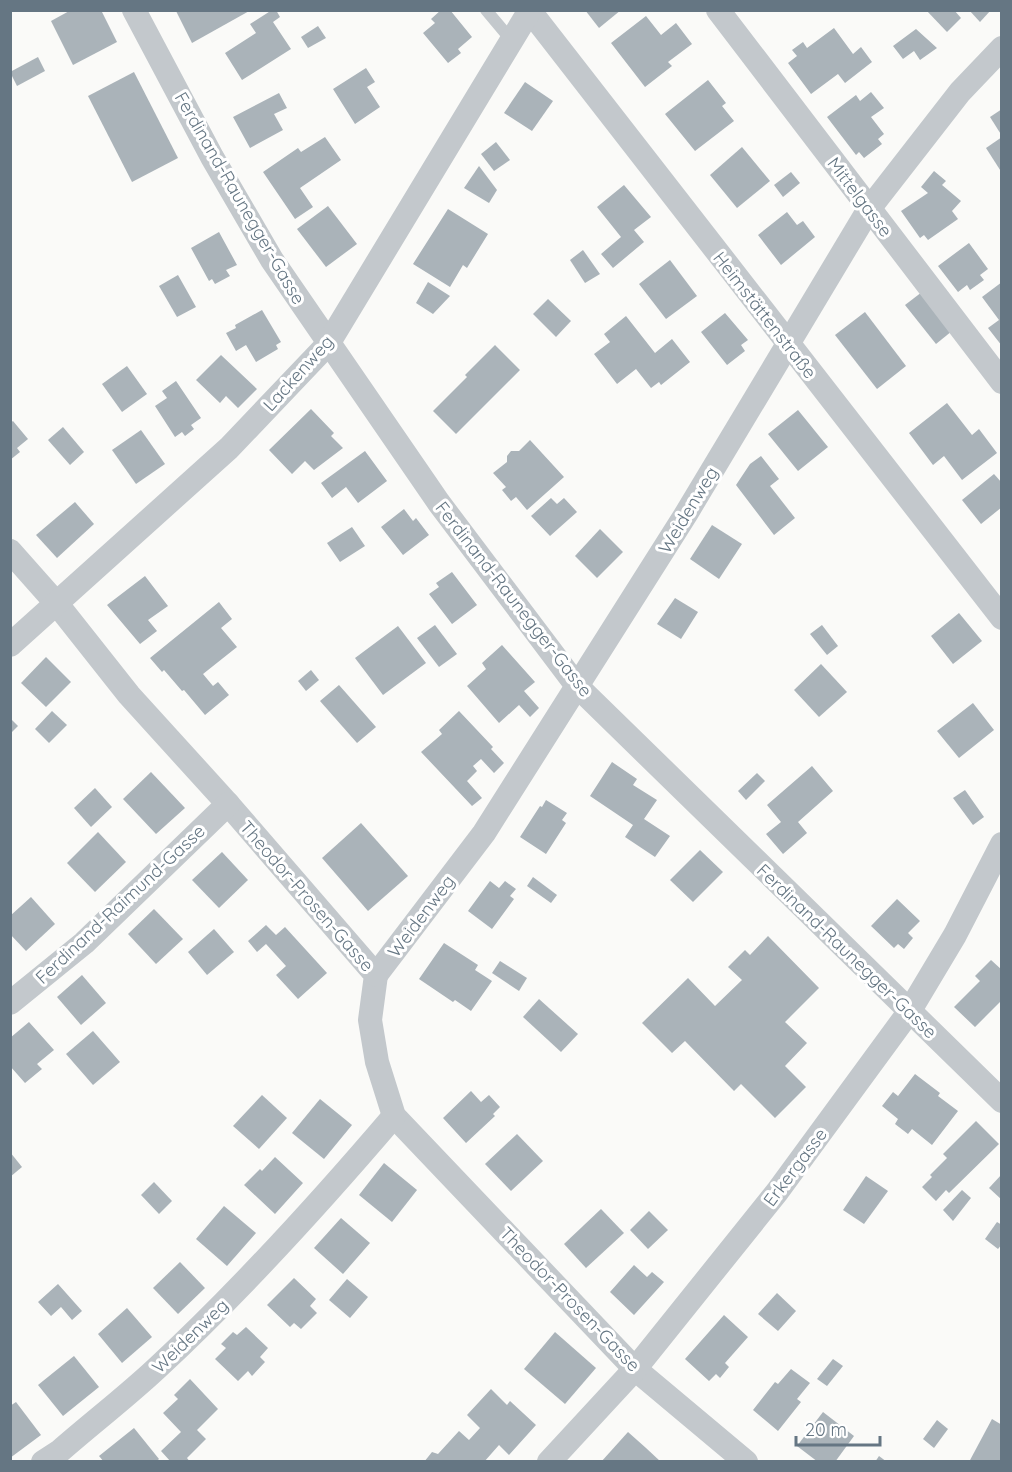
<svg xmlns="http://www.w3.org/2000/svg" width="1012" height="1472" font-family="Quicksand,sans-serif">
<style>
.building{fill:#aab3b9}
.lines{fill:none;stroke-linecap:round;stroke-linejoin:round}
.lane{stroke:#c3c8cc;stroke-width:12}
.street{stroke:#c3c8cc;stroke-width:24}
.labels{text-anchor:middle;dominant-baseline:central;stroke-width:6;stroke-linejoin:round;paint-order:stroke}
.street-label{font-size:18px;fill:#657683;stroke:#fff}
</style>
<rect width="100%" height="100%" fill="#fafaf8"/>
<g class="building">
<path d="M71,10H101L117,42L73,65L51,21Z"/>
<path d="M178,10H251L192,43L176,11Z"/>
<path d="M272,10H276L280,17L273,22L291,49L242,80L225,53L256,33L250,24Z"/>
<path d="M441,10H450L472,37L458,49L461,53L448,63L423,33L435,23L431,19Z"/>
<path d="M585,10H621L599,28Z"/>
<path d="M926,10H954L961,18L947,32Z"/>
<path d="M969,10H991L980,22Z"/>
<path d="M646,16L661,35L676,23L692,44L668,62L672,66L645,87L611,43Z"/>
<path d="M318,26L326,38L308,48L301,37Z"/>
<path d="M834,28L853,54L861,47L872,62L845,83L838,74L811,94L788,63L797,56L792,50L803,42L807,48Z"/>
<path d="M916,29L937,48L920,60L914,51L903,59L893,46Z"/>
<path d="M38,57L45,71L17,86L10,72Z"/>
<path d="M366,68L375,82L367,87L380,107L355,124L333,89Z"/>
<path d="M134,72L178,158L132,182L88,96Z"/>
<path d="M708,80L726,103L722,106L734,121L695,151L665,114Z"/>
<path d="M525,82L553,101L532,131L504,113Z"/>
<path d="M871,92L884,108L871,117L884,134L878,139L882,144L864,158L859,152L856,155L827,117L856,95L860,101Z"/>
<path d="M279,93L287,108L274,114L283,130L250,148L233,117Z"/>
<path d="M1002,109V136L990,117Z"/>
<path d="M325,137L341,160L300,188L313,207L295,219L263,172L298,148L301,152Z"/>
<path d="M1002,137V173L986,148Z"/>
<path d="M496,142L510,160L494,171L481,154Z"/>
<path d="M742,147L770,181L737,208L710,175Z"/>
<path d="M479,166L497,190L489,203L464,188Z"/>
<path d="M934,171L946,181L942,185L961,201L952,211L958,219L928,240L924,235L920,238L901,211L928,193L921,187Z"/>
<path d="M791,172L800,183L783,197L774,185Z"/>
<path d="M624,185L651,217L634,230L644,242L613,268L601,254L621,237L597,207Z"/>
<path d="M328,206L357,244L326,267L297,229Z"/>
<path d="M448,209L488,234L467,268L463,265L450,287L413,264Z"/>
<path d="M787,212L797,225L803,221L815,237L781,265L758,235Z"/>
<path d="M219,232L237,265L226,270L230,276L215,284L212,279L209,281L191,248Z"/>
<path d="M969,243L988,269L980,275L984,280L970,290L967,285L958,292L938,266Z"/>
<path d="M583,250L600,274L585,283L570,260Z"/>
<path d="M670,260L697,296L666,319L639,284Z"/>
<path d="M178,275L196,307L177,317L159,286Z"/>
<path d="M428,282L450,296L433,314L416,303Z"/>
<path d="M1002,282V346L988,328L999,320L982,297Z"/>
<path d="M922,292L952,331L936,344L905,305Z"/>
<path d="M548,299L571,321L556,337L533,314Z"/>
<path d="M262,310L281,342L276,345L278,349L256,362L246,345L236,351L226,333L236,328L235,325Z"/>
<path d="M865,312L906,366L877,389L835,335Z"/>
<path d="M725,313L748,340L741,345L745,351L727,365L701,332Z"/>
<path d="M626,316L655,353L672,339L690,362L661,385L659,382L651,388L636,369L617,384L594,354L610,342L604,334Z"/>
<path d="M495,345L520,370L456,434L433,411L467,377L465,375Z"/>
<path d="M221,355L257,389L238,408L226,396L220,403L196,380Z"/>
<path d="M127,366L147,394L122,412L102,384Z"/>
<path d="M176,381L201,418L191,425L194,429L185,436L182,432L175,437L155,406L167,398L162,391Z"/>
<path d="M947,403L972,435L979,429L997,453L962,480L944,456L933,465L909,433Z"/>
<path d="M311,409L334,433L331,436L343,448L314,470L305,461L292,474L269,450Z"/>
<path d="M798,410L828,447L798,471L768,434Z"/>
<path d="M13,421L28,439L17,448L20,452L10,460V423Z"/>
<path d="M63,427L84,452L70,465L48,440Z"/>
<path d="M141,430L165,464L136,484L112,450Z"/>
<path d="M530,440L564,477L527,510L516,497L511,501L502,490L506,487L493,473L507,462V456L511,451H519Z"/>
<path d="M365,451L387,481L358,503L346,487L332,498L321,483Z"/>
<path d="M761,456L779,479L770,486L795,518L774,535L736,485L750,464Z"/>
<path d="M994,474L1002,483V507L981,524L962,500Z"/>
<path d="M551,498L557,504L564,498L577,512L550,536L531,516Z"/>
<path d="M75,502L94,524L57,558L36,535Z"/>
<path d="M404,509L413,521L416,518L429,535L403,555L381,527Z"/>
<path d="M712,525L742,544L719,579L690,559Z"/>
<path d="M352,527L365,546L340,562L327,543Z"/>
<path d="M600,529L623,552L597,578L575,556Z"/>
<path d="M452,572L477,605L452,624L429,594L439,587L436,583Z"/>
<path d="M145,576L168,606L148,620L157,631L140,644L107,605Z"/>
<path d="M675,598L698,612L681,639L657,624Z"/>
<path d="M219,602L232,619L221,628L237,647L203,674L213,686L218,682L229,695L205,715L184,690L182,691L164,670L162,672L150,658Z"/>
<path d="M959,613L982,641L953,664L931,636Z"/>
<path d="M435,625L457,654L439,667L417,638Z"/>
<path d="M822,625L838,646L827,655L810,634Z"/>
<path d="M398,626L426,663L383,695L355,658Z"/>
<path d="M502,645L535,682L524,691L539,708L530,717L519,705L499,723L467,686L486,669L482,663Z"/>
<path d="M46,657L71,682L46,707L21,683Z"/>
<path d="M821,664L847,692L819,717L794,690Z"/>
<path d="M311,670L319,680L306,691L298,681Z"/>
<path d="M339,685L376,727L357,743L320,701Z"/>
<path d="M973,703L994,730L959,758L937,731Z"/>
<path d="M52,711L67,725L49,743L35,729Z"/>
<path d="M459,711L493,747L491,749L504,763L494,773L481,759L473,766L477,771L467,781L482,798L472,806L421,752L442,734L439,730Z"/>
<path d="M10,718L18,726L10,734Z"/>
<path d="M612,762L637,779L633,785L657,800L644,819L670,836L655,857L625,837L633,825L590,796Z"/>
<path d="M812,766L833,791L798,822L807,833L783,854L766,834L781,822L767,805Z"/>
<path d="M151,772L185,808L156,834L123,799Z"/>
<path d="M757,773L765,781L746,800L738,791Z"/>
<path d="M95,788L112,807L91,827L74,808Z"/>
<path d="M965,790L984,817L973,825L953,798Z"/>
<path d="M546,800L567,813L562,820L566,823L546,854L520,837L540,806L542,807Z"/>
<path d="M361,823L408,876L368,911L322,858Z"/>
<path d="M98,832L126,862L95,892L67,863Z"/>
<path d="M700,850L723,872L693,902L670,880Z"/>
<path d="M222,852L248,880L219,908L192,880Z"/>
<path d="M533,877L557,895L551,903L527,886Z"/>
<path d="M490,881L499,888L505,881L516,889L510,896L514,899L492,929L468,911Z"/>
<path d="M31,897L55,924L26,951L10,934V916Z"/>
<path d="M897,899L920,921L908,933L913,938L904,949L898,944L894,948L871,926Z"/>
<path d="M154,909L183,939L156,964L128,934Z"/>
<path d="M266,925L276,935L285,927L327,973L298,999L276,975L286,966L266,944L257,952L248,941Z"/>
<path d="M214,929L234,952L207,975L188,952Z"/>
<path d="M768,936L819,988L785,1022L807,1043L785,1066L806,1087L775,1118L741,1084L734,1091L685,1041L672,1053L642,1023L688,978L715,1006L742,980L728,967L745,950L750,955Z"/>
<path d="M444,943L478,965L475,970L492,981L471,1011L455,1000L453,1002L419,979Z"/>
<path d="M991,960L1002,970V1000L975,1027L954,1007L980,981L975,976Z"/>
<path d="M500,961L527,978L519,991L492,973Z"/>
<path d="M82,975L106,1003L81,1025L57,997Z"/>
<path d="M539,999L578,1034L561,1052L523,1017Z"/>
<path d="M29,1022L54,1050L37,1064L42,1069L25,1083L10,1066V1038Z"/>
<path d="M93,1031L120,1062L93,1085L66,1054Z"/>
<path d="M915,1074L940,1093L938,1096L958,1111L932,1145L912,1129L908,1134L895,1124L898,1119L882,1106L893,1092L898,1096Z"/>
<path d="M471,1091L481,1102L489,1095L500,1107L493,1114L495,1116L466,1143L443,1118Z"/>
<path d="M262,1095L287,1118L259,1149L233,1126Z"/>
<path d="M320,1099L352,1125L324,1159L292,1133Z"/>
<path d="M976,1121L999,1144L949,1193L946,1190L936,1201L922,1187L932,1177L930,1175L947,1158L943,1154Z"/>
<path d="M517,1134L543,1161L511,1191L485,1164Z"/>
<path d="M10,1152L22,1167L10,1177Z"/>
<path d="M275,1157L303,1183L275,1214L244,1185L260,1169L262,1171Z"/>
<path d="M384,1163L417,1190L392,1222L359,1195Z"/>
<path d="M1002,1174V1200L989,1188Z"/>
<path d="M866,1176L888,1191L864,1224L843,1210Z"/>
<path d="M154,1182L172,1201L159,1214L141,1195Z"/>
<path d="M962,1190L971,1198L953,1221L943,1210Z"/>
<path d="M224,1206L256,1233L227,1266L196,1239Z"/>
<path d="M601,1209L624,1233L586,1268L564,1244Z"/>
<path d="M649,1211L668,1230L648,1249L630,1230Z"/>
<path d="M341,1218L370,1243L343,1274L314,1248Z"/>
<path d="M997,1222L1002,1225V1244L998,1249L985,1239Z"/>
<path d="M180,1262L205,1288L178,1314L153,1288Z"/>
<path d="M634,1265L647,1277L652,1272L664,1282L634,1315L610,1292Z"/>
<path d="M294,1278L316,1299L310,1306L317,1313L301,1329L294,1323L290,1327L267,1305Z"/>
<path d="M347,1279L368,1297L350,1318L329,1300Z"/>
<path d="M58,1284L82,1311L72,1320L61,1307L51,1316L38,1302Z"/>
<path d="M777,1293L796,1311L778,1331L758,1314Z"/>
<path d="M127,1308L152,1337L122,1363L98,1334Z"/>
<path d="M724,1315L748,1337L725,1363L729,1367L720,1378L716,1374L709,1381L685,1359Z"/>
<path d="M246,1327L268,1348L260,1357L265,1362L252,1376L248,1371L238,1381L215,1359L226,1348L221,1344L233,1332L237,1335Z"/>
<path d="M555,1332L596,1368L565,1404L524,1369Z"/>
<path d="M74,1356L99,1387L63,1416L38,1385Z"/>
<path d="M833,1359L843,1366L827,1386L817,1379Z"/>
<path d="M791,1369L810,1383L797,1399L801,1402L778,1431L753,1410L775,1382L778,1384Z"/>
<path d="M190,1379L218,1409L197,1430L206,1439L187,1458L190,1462H171L161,1451L181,1432L163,1413L178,1399L174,1395Z"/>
<path d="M491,1389L507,1405L510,1401L536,1425L509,1455L499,1445L484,1462H424L432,1452L438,1454L459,1431L469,1440L480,1428L467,1415Z"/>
<path d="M16,1402L41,1435L10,1458V1406Z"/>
<path d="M823,1412L854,1436L835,1462H818L797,1446Z"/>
<path d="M992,1419L1002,1425V1462H969Z"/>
<path d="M937,1420L948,1429L934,1448L923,1439Z"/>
<path d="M134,1428L159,1459L156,1462H104L99,1456Z"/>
<path d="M628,1432L646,1448L661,1462H601Z"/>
<path d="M879,1456L887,1462H875Z"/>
</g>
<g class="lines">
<path class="lane" d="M486,10L512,41"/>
<g class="street">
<path d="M134,10L212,157L272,260L439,503L577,686L1002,1101"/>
<path d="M718,10L1002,382"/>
<path d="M530,11L1002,618"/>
<path d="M10,551L57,604L129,695L228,804L376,975L370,1020L377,1062L394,1116L635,1369L746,1462"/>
<path d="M10,645L229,448L328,344L530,10"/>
<path d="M376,975L484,833L686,514L869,209L960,92L1002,48"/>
<path d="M10,1003L84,943L228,804"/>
<path d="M43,1462L60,1451C92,1423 126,1397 157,1368C242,1289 319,1204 394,1116"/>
<path d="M549,1462L635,1369L777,1192L909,1012L955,935L1002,844"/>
</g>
</g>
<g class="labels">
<g class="street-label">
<text transform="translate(860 197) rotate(53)">Mittelgasse</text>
<text transform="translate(240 198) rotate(60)">Ferdinand-Raunegger-Gasse</text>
<text transform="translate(765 315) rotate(52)">Heimstättenstraße</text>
<text transform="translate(298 373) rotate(-48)">Lackenweg</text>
<text transform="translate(688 510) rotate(-59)">Weidenweg</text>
<text transform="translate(514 599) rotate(52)">Ferdinand-Raunegger-Gasse</text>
<text transform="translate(307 896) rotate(49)">Theodor-Prosen-Gasse</text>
<text transform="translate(120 904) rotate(-43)">Ferdinand-Raimund-Gasse</text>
<text transform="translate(421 916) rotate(-53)">Weidenweg</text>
<text transform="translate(847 951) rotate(44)">Ferdinand-Raunegger-Gasse</text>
<text transform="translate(795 1167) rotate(-53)">Erkergasse</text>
<text transform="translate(570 1299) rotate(46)">Theodor-Prosen-Gasse</text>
<text transform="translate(190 1336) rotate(-44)">Weidenweg</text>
</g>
</g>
<rect width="1012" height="1472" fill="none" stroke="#657683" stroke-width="24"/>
<path d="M796 1436v9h84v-9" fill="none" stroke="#657683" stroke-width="3"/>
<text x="805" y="1436" font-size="18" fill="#657683" stroke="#ffffff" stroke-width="4.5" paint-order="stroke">20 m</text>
</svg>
